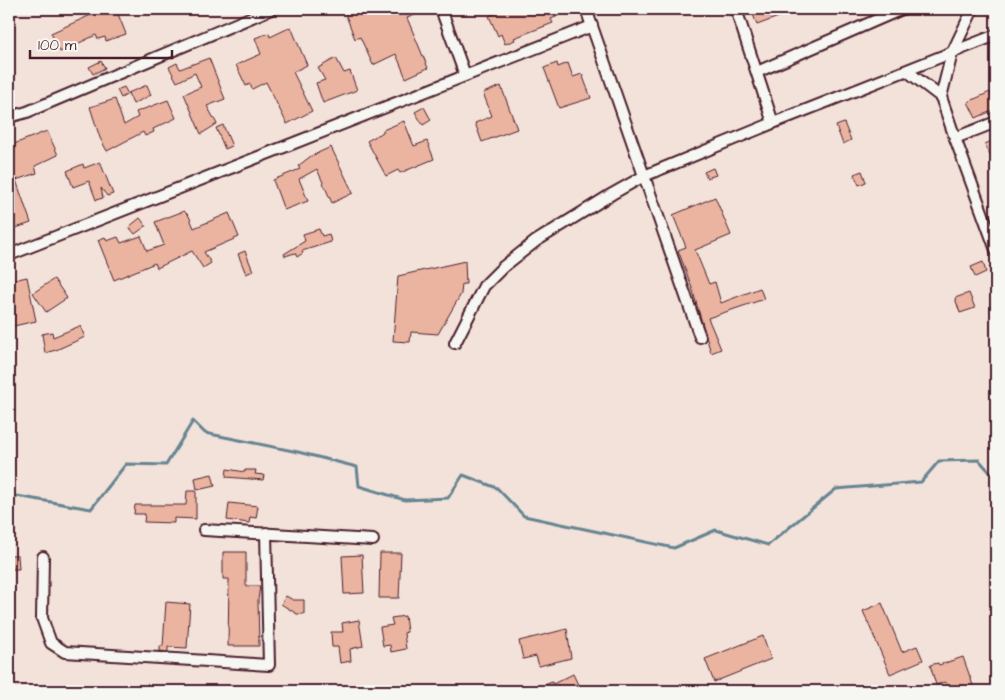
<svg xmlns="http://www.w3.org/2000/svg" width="1005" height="700" font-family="'Architects Daughter',sans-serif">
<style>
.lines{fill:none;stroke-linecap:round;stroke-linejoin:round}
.stream{stroke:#668491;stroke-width:3}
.building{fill:#ebb4a1;stroke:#4a1f2b}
.street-casing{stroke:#4a1f2b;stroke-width:14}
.street{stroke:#f6f6f2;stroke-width:10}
</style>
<rect width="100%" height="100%" fill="#f3e2da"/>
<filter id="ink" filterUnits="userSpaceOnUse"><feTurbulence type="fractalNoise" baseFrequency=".02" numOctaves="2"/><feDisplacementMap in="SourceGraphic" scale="10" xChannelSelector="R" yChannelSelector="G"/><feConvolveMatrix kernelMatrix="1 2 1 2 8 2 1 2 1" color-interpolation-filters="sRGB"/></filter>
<g filter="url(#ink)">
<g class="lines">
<path class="stream" d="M9,500L17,496L91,509L126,464L166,465L193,421L205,433L298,452L357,467L359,486L405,500L448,498L463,475L497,488L524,516L674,548L716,530L768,545L836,489L921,482L939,461L979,460L996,479"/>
</g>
<g class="building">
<path d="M104,9H116L126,34L106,41L105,37L98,39L96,35L60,52L51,33Z"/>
<path d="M357,9H430L407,18L428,68L406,78L396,54L373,65L360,37L355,39L345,13Z"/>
<path d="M505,9H555L558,16L551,19L553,23L514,38L515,40L505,44L501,34L498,36L489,16Z"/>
<path d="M751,9H800L757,25Z"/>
<path d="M291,27L307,65L293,72L312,111L287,124L266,82L252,89L250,84L246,86L236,65L261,54L255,38L269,33L270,37Z"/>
<path d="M209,58L225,99L207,106L217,124L201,134L184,94L201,87L195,73L177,82L169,67L177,63L180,69Z"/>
<path d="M336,58L344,73L350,71L357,90L323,103L316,83L325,80L318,68Z"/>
<path d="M101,61L105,68L93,74L89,67Z"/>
<path d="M557,63L558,67L568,63L573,77L582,74L591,98L559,108L544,68Z"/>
<path d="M147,85L151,95L133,104L128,93Z"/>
<path d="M501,86L517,129L482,142L475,123L492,116L483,93Z"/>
<path d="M124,87L128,94L121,98L117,90Z"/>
<path d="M990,92L996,109L976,118L968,102Z"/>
<path d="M115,99L124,125L138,117L136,112L168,100L176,118L153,129L154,132L145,136L143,132L107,151L100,138L90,107Z"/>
<path d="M424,107L431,120L423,125L415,112Z"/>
<path d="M404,121L414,146L427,141L434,159L400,173L398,170L386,176L367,141L383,132V130Z"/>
<path d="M844,123L851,140L843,144L836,126Z"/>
<path d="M223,125L232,146L225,149L216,128Z"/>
<path d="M47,131L58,155L35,166L37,173L16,180L31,223L13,229L9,218V146Z"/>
<path d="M996,139V167L985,144Z"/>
<path d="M331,147L353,193L332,203L317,169L299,179L308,201L284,210L273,180L300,169L298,166L311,156Z"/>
<path d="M100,162L113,194L107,196L101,188L103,198L96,200L89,181L73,187L67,171L83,164L84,168Z"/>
<path d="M713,168L716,175L707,178L704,172Z"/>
<path d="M862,171L866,182L859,185L854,174Z"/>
<path d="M715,197L731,235L695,250L709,284L715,282L721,303L760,288L764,299L708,318L721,349L711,353L691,285L678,250L686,247L673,215Z"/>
<path d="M184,211L189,216L194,228L229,213L239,237L204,252L211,263L203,268L192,251L157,268L155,263L114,280L98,240L105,237L107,241L118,237L121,243L141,236L147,251L164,245L155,222Z"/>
<path d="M140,218L146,226L135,234L129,227Z"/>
<path d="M319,229L322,236L329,234L331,242L302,251L303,253L297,257L295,253L285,256L284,254L305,241L303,234Z"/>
<path d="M245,251L253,271L246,274L238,254Z"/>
<path d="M465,261L466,284H462L461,294L438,334L411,332L410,342L393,341L398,276Z"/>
<path d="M983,262L986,272L975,277L971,267Z"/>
<path d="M27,277L36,321L9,327V281Z"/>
<path d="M54,279L67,298L46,312L33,293Z"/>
<path d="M969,293L975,308L960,313L955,298Z"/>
<path d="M80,326L85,337L56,350L45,353L42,334L52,332L53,337Z"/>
<path d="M227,469L245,472V470H256L255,474L264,475L263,480L226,477Z"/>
<path d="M212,474L215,486L197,490L195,478Z"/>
<path d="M187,491H196V519L174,518V523L144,522L145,514H134L135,505H186Z"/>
<path d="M229,503L258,506L256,518L250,517L249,523L227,520Z"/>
<path d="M223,552H246V586H260L258,600L259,646H228L229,579H223Z"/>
<path d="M380,553H401L399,598H379Z"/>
<path d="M9,555H18L19,569H9Z"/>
<path d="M362,555L364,593L344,594L342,556Z"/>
<path d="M286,596L293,600H304V614H297L281,604Z"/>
<path d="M166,602L190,604L187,648L168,647V652L160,651V646H163Z"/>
<path d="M882,603L902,652L917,646L923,660L890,674L863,611Z"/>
<path d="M405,616L407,632L404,633L406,649L391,652L390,645L383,646L380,627L393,625L391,618Z"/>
<path d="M359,620L363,646L350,649L351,661L340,663L338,647H332L331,632H343L342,623Z"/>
<path d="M567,629L571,658L539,666L536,656L523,659L519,641Z"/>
<path d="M763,636L771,659L714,682L705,659Z"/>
<path d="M963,657L975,691H948L945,682L936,685L930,665L938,663L939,665Z"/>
<path d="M573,674L581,691H529L552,682L553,684Z"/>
</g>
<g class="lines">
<g class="street-casing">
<g id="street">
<path d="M441,9L465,75"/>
<path d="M586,9L700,337"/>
<path d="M736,9L773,123"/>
<path d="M973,9L952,53L941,97L955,138L996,122"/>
<path d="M907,71L941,97"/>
<path d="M757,72L902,9"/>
<path d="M9,117L27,112L271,9"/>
<path d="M955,138L996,250"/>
<path d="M9,255L592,26"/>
<path d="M455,343L484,286L503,267L536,241L612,194L644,176L773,123L996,35"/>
<path d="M204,530L373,540"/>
<path d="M43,557L42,618L51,643L65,652L269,665L266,533"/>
</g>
</g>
<use href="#street" class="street"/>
</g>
</g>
<rect width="1005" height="700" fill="none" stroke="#f6f6f2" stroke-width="30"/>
<rect x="15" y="15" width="975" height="670" fill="none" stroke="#4a1f2b" stroke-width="2" filter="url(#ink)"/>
<path d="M30 50v8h142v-8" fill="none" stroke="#4a1f2b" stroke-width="2.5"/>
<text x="38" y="50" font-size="15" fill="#4a1f2b" stroke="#f6f6f2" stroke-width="4" paint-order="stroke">100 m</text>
</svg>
